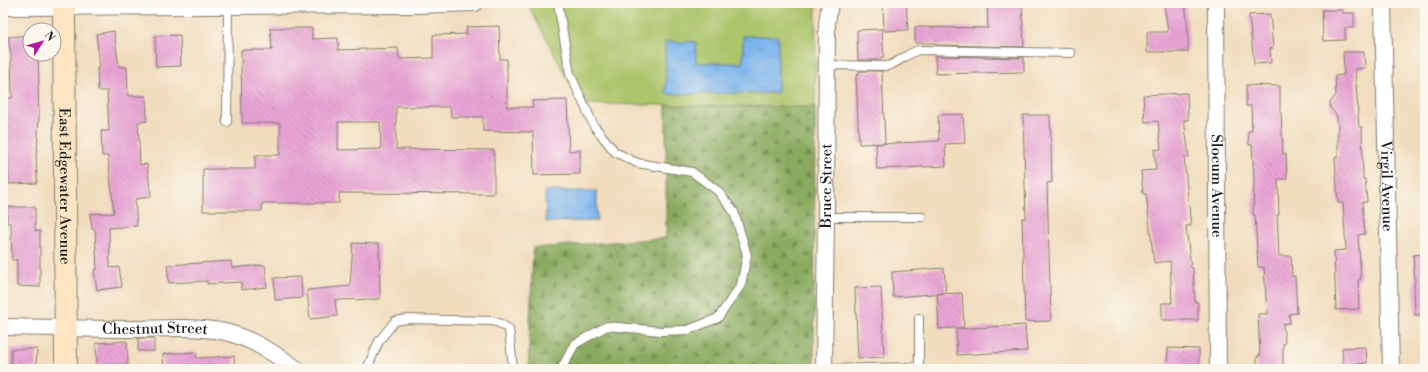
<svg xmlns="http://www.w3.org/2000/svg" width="1428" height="372" font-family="'Libre Bodoni',serif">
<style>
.forest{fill:url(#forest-firs);stroke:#52633d}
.green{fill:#acc46a;stroke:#647043}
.water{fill:url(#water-ripples);stroke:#4c6884}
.building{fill:url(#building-back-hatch);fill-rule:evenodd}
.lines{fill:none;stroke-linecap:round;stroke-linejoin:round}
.lane-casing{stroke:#867c6d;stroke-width:10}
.street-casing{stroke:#867c6d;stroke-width:18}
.secondary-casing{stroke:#867c6d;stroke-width:24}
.lane{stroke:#fff;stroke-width:8}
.street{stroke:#fff;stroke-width:16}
.secondary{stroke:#fde5c4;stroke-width:22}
.labels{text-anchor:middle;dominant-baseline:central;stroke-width:4;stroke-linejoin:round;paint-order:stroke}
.street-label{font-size:15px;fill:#1c1c1c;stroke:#fbf7ec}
</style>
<defs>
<pattern id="forest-firs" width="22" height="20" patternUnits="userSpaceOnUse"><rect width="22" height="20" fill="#89aa5e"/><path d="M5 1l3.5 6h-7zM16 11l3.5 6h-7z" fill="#6f8a4d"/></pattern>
<pattern id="water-ripples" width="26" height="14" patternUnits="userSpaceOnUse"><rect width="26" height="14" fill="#7db5ed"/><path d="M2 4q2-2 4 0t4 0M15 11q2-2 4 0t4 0" fill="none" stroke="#6b9bcb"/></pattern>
<pattern id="building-back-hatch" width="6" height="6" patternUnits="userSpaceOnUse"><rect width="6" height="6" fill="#e9a4d5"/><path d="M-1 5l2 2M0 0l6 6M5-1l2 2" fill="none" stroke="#c78db6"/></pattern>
</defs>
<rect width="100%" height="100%" fill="#fbf7ec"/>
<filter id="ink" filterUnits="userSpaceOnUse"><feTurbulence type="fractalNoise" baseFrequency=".025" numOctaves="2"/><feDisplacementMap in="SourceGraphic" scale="8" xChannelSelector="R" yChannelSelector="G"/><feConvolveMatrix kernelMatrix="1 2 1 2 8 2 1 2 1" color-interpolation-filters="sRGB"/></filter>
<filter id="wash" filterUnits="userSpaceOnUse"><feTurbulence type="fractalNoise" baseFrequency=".012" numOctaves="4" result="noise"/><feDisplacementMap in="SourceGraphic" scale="16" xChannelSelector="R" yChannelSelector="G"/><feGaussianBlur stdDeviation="0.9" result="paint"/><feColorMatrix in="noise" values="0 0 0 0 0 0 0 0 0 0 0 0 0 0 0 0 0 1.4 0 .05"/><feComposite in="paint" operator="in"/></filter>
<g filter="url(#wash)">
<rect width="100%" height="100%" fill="#f1ddbe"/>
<path class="forest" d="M666,105L815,107L814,369H528L533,248L666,238Z"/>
<path class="green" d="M527,3H816L815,107L581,104Z"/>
<g class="water">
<path d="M743,36H778V93L666,94L665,42H696V63H743Z"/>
<path d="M545,191H597V221L546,222Z"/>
</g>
<g id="blocks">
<g class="building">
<path d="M883,3H906L908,30L884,31Z"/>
<path d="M987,3H1022L1024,47L935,45V43H915V27L988,28Z"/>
<path d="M1164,3H1185L1188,30V52H1147V32H1168Z"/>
<path d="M1322,10H1343V13H1354V28H1345V40L1323,41Z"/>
<path d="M1270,14L1273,48L1270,49L1271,63L1254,64L1249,15Z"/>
<path d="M499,26L500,59H507V107H533L532,101L567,100L569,151L580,150V174L534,175L533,132L483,131V117H451L450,107H396V149L494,150V194L339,193V203H262V211H203V169H255V155H280V123H242L241,50H272L270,28H312V39L338,38V50L398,48L399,59L433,58V35L467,34L466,27ZM338,122H380L381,149L338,150Z"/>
<path d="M882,29L884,57H881V60H858L857,30Z"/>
<path d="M114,31L119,67H127L128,96H146L147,121L138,122L140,165L147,164L151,197L135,199L137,226L109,228L110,268L119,267L122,287L97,290L94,270H97L95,229H92L90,214L114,213L108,156H102L101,131H109L107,91H98L97,68H100L96,34Z"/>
<path d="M30,35V56H38L39,85H38L39,116L37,153H36L37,183L9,184L8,152H3V128H8L6,98H12L11,54L8,37Z"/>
<path d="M180,35L181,66L156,67L155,36Z"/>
<path d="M1343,52H1364L1365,68L1355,69L1359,127H1362L1363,179H1365L1367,202H1362L1365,234L1358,235L1361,280H1358L1359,309L1336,310L1334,251L1346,250L1343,203H1338L1335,157H1338V122H1337V116L1330,108V103L1336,95L1335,76L1344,75Z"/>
<path d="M935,56L1024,58V72L936,74Z"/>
<path d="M859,71H882L885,143L859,144L856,75L859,74Z"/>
<path d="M1246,85L1280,86V113H1281L1283,154H1286L1287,179H1278L1279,215H1277L1279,256H1291L1292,277L1295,276L1297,313L1289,314L1290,323L1283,324L1285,344H1283V365L1274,366V369H1257V356H1260L1258,314H1267L1264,267H1258L1255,215H1253L1254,180L1252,145H1249L1248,131H1252L1251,106H1246Z"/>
<path d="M1187,93L1188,120H1184L1189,157H1184L1191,226H1186L1191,268H1193L1195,302H1198V320H1162V303H1172L1170,261L1154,263L1146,194H1143L1141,171L1156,170L1154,150L1161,149L1158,121L1145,122L1143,95Z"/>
<path d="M963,114L965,143L945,144L946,166L877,169L876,144L939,141L938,115Z"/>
<path d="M1023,115H1050L1052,182L1047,183L1051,321L1025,322L1022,218H1026Z"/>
<path d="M7,207H35V231H40V287L17,286V260H12L11,223H7Z"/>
<path d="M353,243L379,244L380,299L335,300L337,316L310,319L307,290L350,286Z"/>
<path d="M1425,254V315H1415L1414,282H1415L1413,255Z"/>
<path d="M231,261L232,268L265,265L267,287L241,290V282L207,284V281L169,283L167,265Z"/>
<path d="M944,268L946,293L893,297L892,272Z"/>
<path d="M301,277L302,298L275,300L274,278Z"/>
<path d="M881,287L884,357L858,358L855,288Z"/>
<path d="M962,293L964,327L939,329L937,294Z"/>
<path d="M1025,325L1027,351L957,355L956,329Z"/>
<rect x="138" y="338" width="16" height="13"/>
<path d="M127,341L128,364L97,365L96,343Z"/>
<path d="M1366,347L1367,363L1343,365L1342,348Z"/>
<path d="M1168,348L1199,349V368L1167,367Z"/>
<path d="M11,349H37L36,368L11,367Z"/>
<path d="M196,352L197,358L234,356L235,369H164L163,354Z"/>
</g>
</g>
</g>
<g filter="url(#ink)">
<use href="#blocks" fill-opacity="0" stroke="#867c6d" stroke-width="1"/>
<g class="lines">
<g class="lane-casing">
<g id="lane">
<path d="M558,3L570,74L594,126L615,152L637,163L692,172L718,191L734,212L747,255L741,285L718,318L688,330L661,331L607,326L575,344L561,369"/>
<path d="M827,65L887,66C899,63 907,53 919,50L1071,53"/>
<path d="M227,122L228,5"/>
<path d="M826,217H922"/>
<path d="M367,369L379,341L395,321L408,319L492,321L499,323L509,329L513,369"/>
<path d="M826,369L919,367V318"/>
</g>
</g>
<g class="street-casing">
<g id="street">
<path id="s1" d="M1216,3L1218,369"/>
<path id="s2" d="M1383,3L1391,369"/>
<path d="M3,7L417,5L475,3"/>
<path id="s3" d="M3,327C48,328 92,329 137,329C166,328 196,326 225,332C249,337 277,355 297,369"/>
<path id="s4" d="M824,369L826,217L827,23L830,3"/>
</g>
</g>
<g class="secondary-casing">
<g id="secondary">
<path id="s5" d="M64,3L66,369"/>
</g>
</g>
<use href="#lane" class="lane"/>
<use href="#street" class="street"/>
<use href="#secondary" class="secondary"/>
</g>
</g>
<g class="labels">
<g class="street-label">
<text stroke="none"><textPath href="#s5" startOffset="183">East Edgewater Avenue</textPath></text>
<text stroke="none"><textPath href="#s4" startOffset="183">Bruce Street</textPath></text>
<text stroke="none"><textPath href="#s1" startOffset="183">Slocum Avenue</textPath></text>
<text stroke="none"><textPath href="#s2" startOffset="183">Virgil Avenue</textPath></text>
<text stroke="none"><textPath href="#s3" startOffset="152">Chestnut Street</textPath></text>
</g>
</g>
<rect width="1428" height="372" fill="none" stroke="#fbf7ec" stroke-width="16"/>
<g transform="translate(42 42) rotate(53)"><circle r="19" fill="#fbf7ec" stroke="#a29f99"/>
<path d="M0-3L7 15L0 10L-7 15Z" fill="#b5179e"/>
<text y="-6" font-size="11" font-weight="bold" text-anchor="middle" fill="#1c1c1c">N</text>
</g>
</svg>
